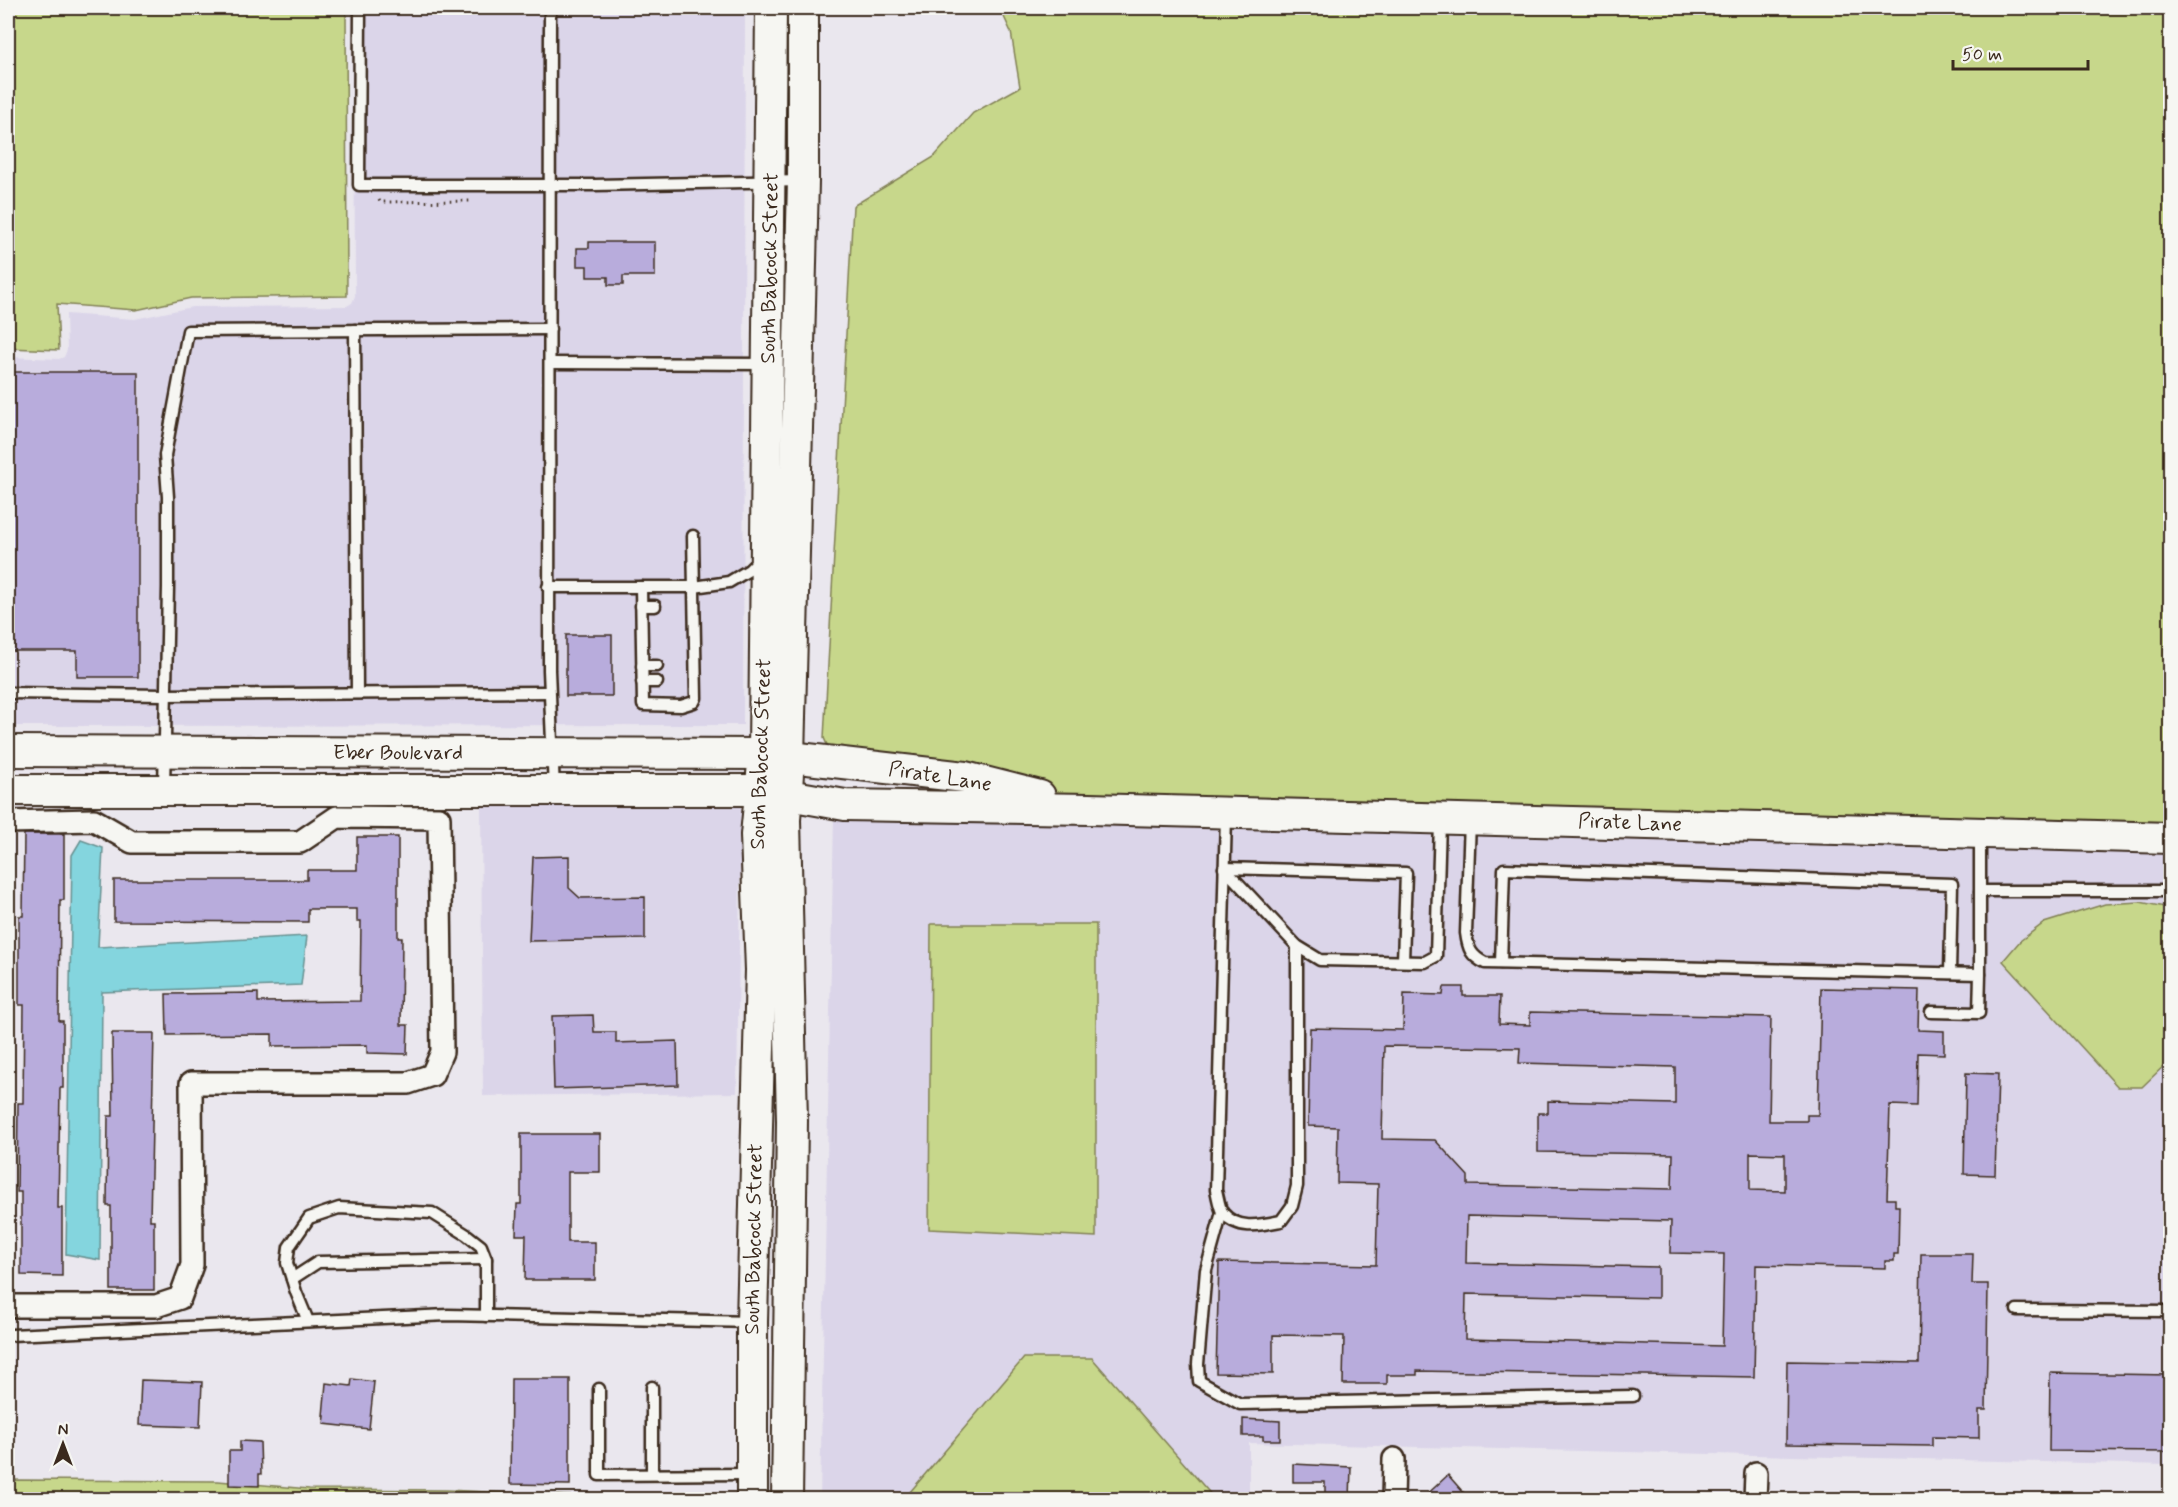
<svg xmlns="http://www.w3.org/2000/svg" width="2178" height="1507" font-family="Mynerve,sans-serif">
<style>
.built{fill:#dbd5e9}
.green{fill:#c7d78b;stroke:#818054;stroke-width:1.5}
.water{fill:#84d5de;stroke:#679191;stroke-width:1.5}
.building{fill:#b8acdc;stroke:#3b2a1e;stroke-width:1.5;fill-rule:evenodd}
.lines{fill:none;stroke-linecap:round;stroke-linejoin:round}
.lane-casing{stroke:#3b2a1e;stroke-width:15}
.street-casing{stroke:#3b2a1e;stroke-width:26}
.secondary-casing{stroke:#3b2a1e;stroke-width:34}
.path{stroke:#3b2a1e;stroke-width:3;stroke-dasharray:1.5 4.5;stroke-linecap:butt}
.lane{stroke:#f6f6f2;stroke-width:10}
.street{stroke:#f6f6f2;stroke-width:21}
.secondary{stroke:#f6f6f2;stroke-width:30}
.labels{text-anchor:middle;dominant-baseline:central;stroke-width:4.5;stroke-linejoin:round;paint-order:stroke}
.street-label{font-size:21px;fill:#3b2a1e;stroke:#f6f6f2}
</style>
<rect width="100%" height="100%" fill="#eae7ee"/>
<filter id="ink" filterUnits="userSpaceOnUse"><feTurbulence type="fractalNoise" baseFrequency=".0167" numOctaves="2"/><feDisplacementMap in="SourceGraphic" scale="12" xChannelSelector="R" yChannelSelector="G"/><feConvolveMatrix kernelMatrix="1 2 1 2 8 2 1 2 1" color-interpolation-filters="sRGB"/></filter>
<g filter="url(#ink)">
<g class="built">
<path d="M354,8H745L743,725L8,726V357L59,359L64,357L67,350L66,314L135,319L192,307L347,306L352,303L355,296Z"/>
<path d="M741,803L737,1093L483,1096L481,805Z"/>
<path d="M834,816L2170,849V1465L1249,1443V1499L820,1500Z"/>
</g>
<g class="green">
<path d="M8,8H346L347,296L191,298L136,310L57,304L59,350L8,348Z"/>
<path d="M1000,8H2170V838L1089,809L835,762L824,738L853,206L934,157L973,113L1020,87L1011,32Z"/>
<path d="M2140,902L2170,908V1060L2142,1087H2118L2003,961L2020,941L2044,923L2105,904Z"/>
<path d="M931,924H1096V1237L929,1229Z"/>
<path d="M1024,1358H1092L1215,1499H904Z"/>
<path d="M8,1480L218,1481L309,1489L447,1490L631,1499L8,1500Z"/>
</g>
<path class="water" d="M81,840L103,848L98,947L307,936L301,985L102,992L100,1260L66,1254L72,855Z"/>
<g class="building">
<path d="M589,242H655V276H623V285H608V277H587V266H577V248H589Z"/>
<path d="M8,372H138V677H77V651H8Z"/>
<rect x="566" y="635" width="46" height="61"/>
<path d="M24,834H64V900H60L59,1021H63V1088H60L58,1208H62V1276L21,1275V1192H17L18,1103H23L24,1005H19V916H23Z"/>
<path d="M357,837H398V938H402L401,1025H408L407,1054L367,1053V1045L272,1046V1034L167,1035L166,994L258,993V1002L360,1001L361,921H357V909H308V922L114,921V880H307V870H357Z"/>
<path d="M569,856V888L580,898L645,897V939L529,941L533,857Z"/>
<path d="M1444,987H1463V996H1500L1499,1024L1530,1025V1012L1771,1017L1769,1121H1807V1115H1818L1821,988L1919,990L1918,1030L1944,1031V1054L1918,1053L1917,1106L1890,1105L1887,1199H1895V1206H1899L1898,1254H1894V1261H1885V1268L1756,1265L1754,1377L1417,1371V1375H1387V1384H1343L1344,1336L1273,1335V1374L1216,1373L1219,1262L1376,1265L1378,1184L1337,1183L1338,1127L1308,1126L1310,1028L1403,1030L1404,994L1443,995ZM1384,1046L1520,1048L1519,1063L1675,1067V1104L1548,1101V1113H1538V1152L1673,1154L1672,1189L1468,1185V1176L1435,1140L1382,1139ZM1750,1153L1785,1154V1191L1750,1190ZM1467,1216L1671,1221L1670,1253L1724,1254L1722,1346L1465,1339L1466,1294L1658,1298V1267L1466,1263Z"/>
<path d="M593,1015L594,1032H616V1043L677,1041L678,1085L554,1089L552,1016Z"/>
<path d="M112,1033H154L150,1220H154V1290H111V1206H107L108,1116H113Z"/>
<path d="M1966,1073L1998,1074L1995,1175L1964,1174Z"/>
<path d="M521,1134H600V1172H568V1242H595V1280H525L526,1235H516L517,1204H521Z"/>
<path d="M1921,1254H1973L1972,1284H1988L1986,1410H1979V1438L1932,1437V1446L1786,1444L1787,1361L1919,1363Z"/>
<path d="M2050,1373L2170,1375V1452L2049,1451Z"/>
<path d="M352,1379L374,1382L369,1429L324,1424L325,1416H323L326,1383L351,1386Z"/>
<path d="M511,1379H570V1485L510,1484Z"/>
<path d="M141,1380L202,1382L200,1427L139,1425Z"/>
<path d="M1243,1419L1280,1421V1440H1263V1436H1243Z"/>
<path d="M240,1441L260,1442L261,1474H259V1486L229,1485V1451H240Z"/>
<path d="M1293,1464L1351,1467L1350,1499H1325V1482H1293Z"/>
<path d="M1448,1475L1470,1500H1421Z"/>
</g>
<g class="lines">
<g class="lane-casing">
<g id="lane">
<path d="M360,8L359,185H595L802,181"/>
<path d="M550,8L549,670L554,790"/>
<path d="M355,330L357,693"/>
<path d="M550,363L766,364"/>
<path d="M548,587H694L729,582L749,570L761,558"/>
<path d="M641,587L643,705L681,706L694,702L696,698L693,536"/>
<path d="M641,606H655"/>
<path d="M642,666H657"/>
<path d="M642,682H657"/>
<path d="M8,693L165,695L549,692"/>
<path d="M164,789L168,587V497L165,455L188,331L550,329"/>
<path d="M1226,816L1216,1190C1218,1197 1219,1208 1223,1213C1238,1231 1261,1225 1281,1221L1292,1206L1297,1186V946"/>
<path d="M1470,820L1466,933C1468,949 1471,956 1485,963L1980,974V836"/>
<path d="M1224,868L1297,946L1320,960L1425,962L1436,956L1440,822"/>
<path d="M1224,868L1406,873L1403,961"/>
<path d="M1980,891H2170"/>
<path d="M1501,963L1504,869L1952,884L1950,973"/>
<path d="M1931,1012L1979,1013L1980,974"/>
<path d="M1222,1212L1206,1270L1198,1364L1199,1381L1240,1404L1633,1396"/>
<path d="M292,1279L318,1262L486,1259"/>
<path d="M2017,1310L2170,1311"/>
<path d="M308,1321L296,1292L287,1263L289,1247L309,1218L339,1208L432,1213L467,1235L481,1246L486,1259V1316"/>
<path d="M11,1335L448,1315L752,1322"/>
<path d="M652,1387V1474"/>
<path d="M599,1389V1475L750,1474"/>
</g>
</g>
<g class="street-casing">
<g id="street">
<path d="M8,822L94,820L132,842H300L337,817L439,818L442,1052L432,1075L408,1083H191L192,1265L180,1298L156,1306H8"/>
<path d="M1393,1500L1394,1459"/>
<path d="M1755,1500L1756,1473"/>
</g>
</g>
<g class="secondary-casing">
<g id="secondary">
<path d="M8,751L764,754L965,777L1040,796"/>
<path d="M8,790H760L845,805L1089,809L2170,838"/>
<path d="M752,1500V1322L761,970L756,835L764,754L771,8"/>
<path d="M787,1500L792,1121L785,820L789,758L803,181V8"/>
</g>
</g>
<path class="path" d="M379,200L380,202L473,201"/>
<use href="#lane" class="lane"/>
<use href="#street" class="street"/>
<use href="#secondary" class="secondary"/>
</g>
</g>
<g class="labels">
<g class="street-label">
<text transform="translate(770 268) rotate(-89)">South Babcock Street</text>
<text x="398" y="753">Eber Boulevard</text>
<text transform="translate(761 754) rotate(-88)">South Babcock Street</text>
<text transform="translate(940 777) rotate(9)">Pirate Lane</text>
<text transform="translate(1630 823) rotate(2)">Pirate Lane</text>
<text transform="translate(754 1239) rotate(-89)">South Babcock Street</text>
</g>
</g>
<rect width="2178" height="1507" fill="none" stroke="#f6f6f2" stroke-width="30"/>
<rect x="15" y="15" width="2148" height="1477" fill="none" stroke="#3b2a1e" stroke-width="2" filter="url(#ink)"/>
<g transform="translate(63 1444)" stroke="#f6f6f2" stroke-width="4.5" paint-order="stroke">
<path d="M0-4.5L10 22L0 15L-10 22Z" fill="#3b2a1e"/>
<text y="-9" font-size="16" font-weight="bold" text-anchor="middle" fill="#3b2a1e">N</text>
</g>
<path d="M1953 60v9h135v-9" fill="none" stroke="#3b2a1e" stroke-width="3"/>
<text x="1962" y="60" font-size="18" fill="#3b2a1e" stroke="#f6f6f2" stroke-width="4.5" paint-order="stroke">50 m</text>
</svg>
